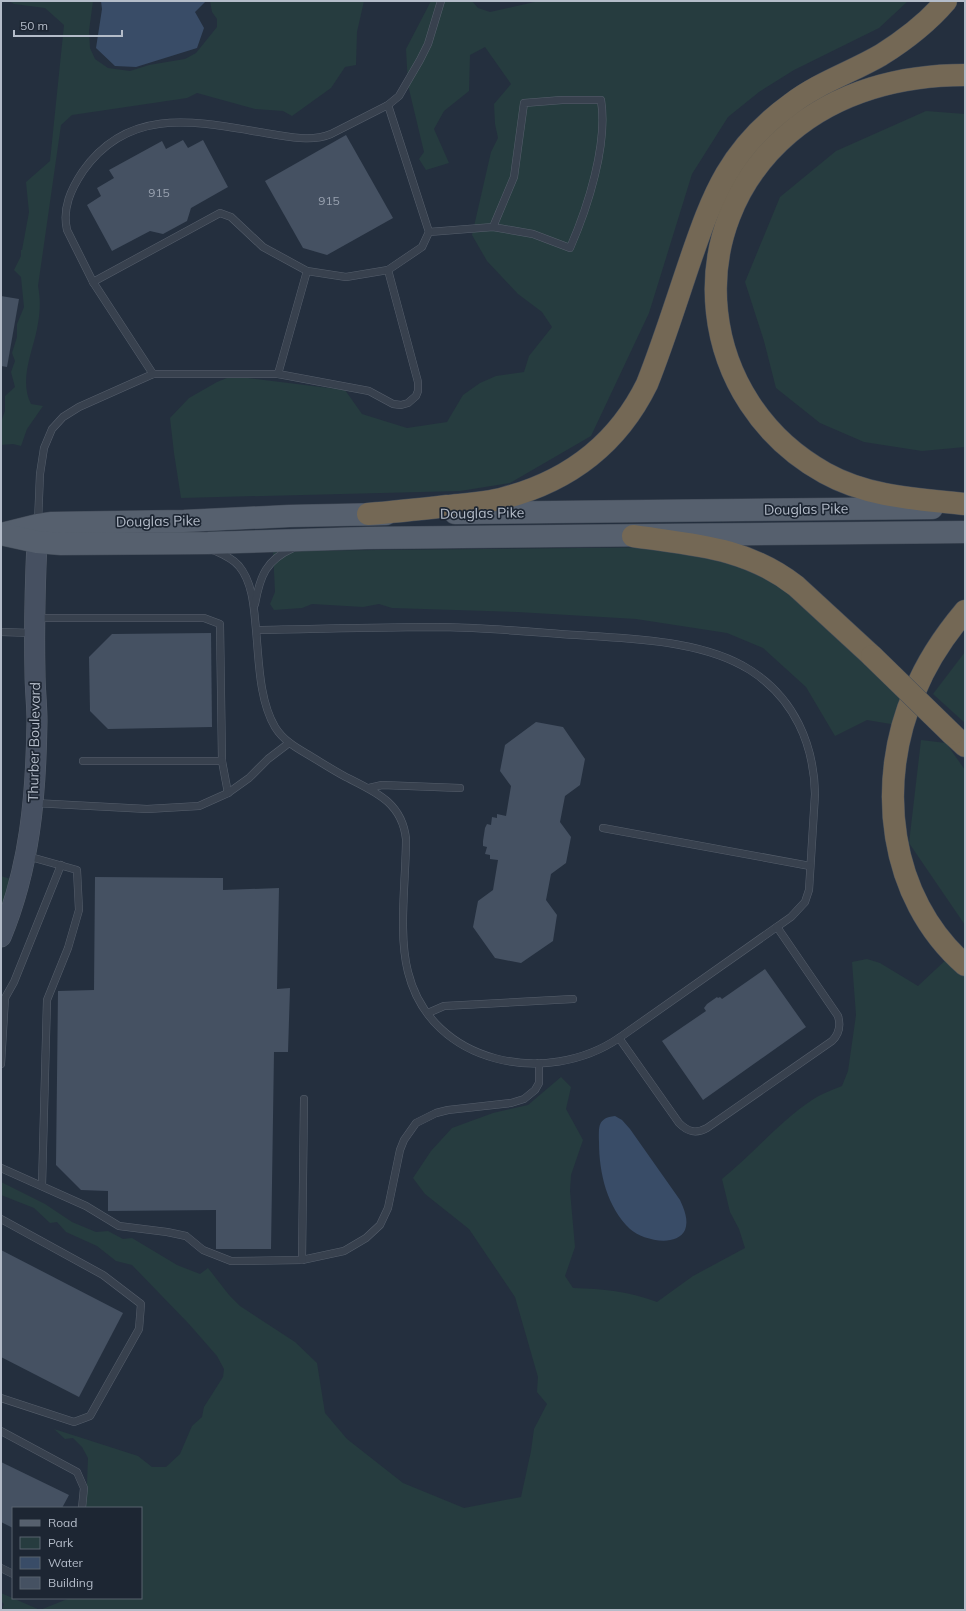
<svg xmlns="http://www.w3.org/2000/svg" width="966" height="1611" font-family="Mulish,sans-serif">
<style>
.green{fill:#263c3f}
.water{fill:#394c67}
.building{fill:#455162}
.lines{fill:none;stroke-linecap:round;stroke-linejoin:round}
.lane-casing{stroke:#565f6c;stroke-width:8}
.secondary-casing{stroke:#565f6c;stroke-width:21}
.primary-casing{stroke:#414a57;stroke-width:23}
.highway-casing{stroke:#434c59;stroke-width:23}
.lane{stroke:#38414e;stroke-width:7}
.secondary{stroke:#465061;stroke-width:20}
.primary{stroke:#56606e;stroke-width:22}
.highway{stroke:#746855;stroke-width:22}
.highway-bridge-casing{stroke:#434c59;stroke-width:23;stroke-linecap:butt}
.highway-bridge{stroke:#746855;stroke-width:22}
.labels{text-anchor:middle;dominant-baseline:central;stroke-width:3.5;stroke-linejoin:round;paint-order:stroke}
.number-label{font-size:12px;fill:#98a1af}
.street-label{font-size:14px;fill:#b4bcc9;stroke:#1d2633}
</style>
<rect width="100%" height="100%" fill="#242f3e"/>
<g class="green">
<path d="M9,1H93L89,31L90,48L95,59L108,68L130,71L149,65L185,59L196,53L217,27V19L212,12L210,1H364L357,32L356,65L345,67L331,88L292,116L283,111L255,109L197,93L187,98L72,115L61,125L38,286C41,301 40,314 37,329C32,353 19,381 31,404L43,406L27,429L21,446L13,444L1,445V422L5,411V396L15,387L11,372L15,361L12,353L17,337V324L24,307L21,277L14,270L21,256V250H22L29,212L26,182L50,161L64,25L45,8L14,4Z"/>
<path d="M431,1H472L478,8L490,12L539,1H908L879,28L794,70L759,92L728,117L692,174L649,313L591,436L510,483L460,491L181,498L174,453L170,418L189,398L217,382L232,376L345,390L362,414L407,428L447,422L463,395L480,383L496,376L524,372L529,356L552,327L542,312L518,294L487,261L472,235L491,152L498,138L495,124L494,104L511,84L485,47L470,55L469,91L444,111L434,129L449,163L426,170L419,159L424,152L408,85L406,49Z"/>
<path d="M926,111L965,114V447L922,451L864,442L820,423L776,388L764,341L745,282L780,197L836,151Z"/>
<path d="M678,547L749,560L913,698L903,726L867,720L835,736L806,687L763,648L727,633L636,619L517,612L392,608L379,604L363,607L312,604L302,608L274,610L270,604L275,592L273,551Z"/>
<path d="M965,652V723L933,694Z"/>
<path d="M921,740L946,743L965,770V925L909,843Z"/>
<path d="M1,876L17,881L1,934Z"/>
<path d="M951,955L965,970V1610H40L70,1598H141V1508H86L88,1458L82,1447L73,1438L65,1439L54,1429L138,1456L152,1467H166L180,1454L192,1426L202,1417L204,1407L223,1377L224,1369L217,1356L189,1324L132,1265L116,1261L97,1246L66,1232L57,1222L50,1223L34,1208L1,1195V1182L45,1204L72,1222L96,1232L108,1231L123,1239L132,1238L177,1265L200,1274L208,1268L229,1295L240,1306L295,1342L317,1363L325,1413L347,1439L403,1483L464,1508L521,1497L531,1451L534,1429L547,1404L537,1392L538,1377L515,1297L469,1229L425,1194L413,1178L431,1151L452,1128L493,1113L528,1105L561,1077L571,1087L566,1109L583,1140L571,1175L570,1191L575,1247L565,1276L573,1288C604,1289 627,1291 657,1302L693,1276L745,1248L739,1229L730,1212L722,1179C753,1154 779,1122 812,1100C821,1094 832,1090 842,1086L848,1071L856,1015L852,962L867,959L880,963L918,986Z"/>
<path d="M1,1593L40,1610H2L4,1604L1,1601Z"/>
</g>
<g class="water">
<path d="M101,1H206L195,12L204,28L197,48L136,67L115,66L96,48L102,9Z"/>
<path d="M615,1116L622,1120L630,1129L680,1200C684,1209 689,1220 685,1230C676,1248 642,1240 630,1229C607,1207 599,1173 599,1142C599,1127 597,1118 615,1116Z"/>
</g>
<g class="building">
<path d="M346,135L393,218L327,255L303,248L265,181Z"/>
<path d="M183,140L188,148L203,140L228,187L191,208L187,221L163,234L150,231L112,251L87,205L101,196L97,188L114,178L109,170L162,141L166,149Z"/>
<path d="M1,296L19,299L7,367L1,366Z"/>
<path d="M211,633L212,727L108,729L90,711L89,657L112,634Z"/>
<path d="M536,722L563,727L585,759L580,785L565,796L560,822L571,837L566,863L551,874L546,900L557,915L553,941L521,963L495,958L473,927L478,901L493,890L498,860L490,859V855L485,854L487,847L483,846V841L485,828L487,824L491,825L492,817L497,818V814L506,816L511,786L500,771L505,745Z"/>
<path d="M95,877L223,878V890L279,888L277,989L290,988L288,1052H274L271,1249H216V1210L108,1211V1191L81,1190L56,1165L58,991L94,990Z"/>
<path d="M765,969L806,1027L703,1100L662,1041L706,1011L704,1008L707,1004L717,997L718,998L720,997L722,999Z"/>
<path d="M1,1250L123,1313L79,1397L1,1357Z"/>
<path d="M1,1462L69,1495L62,1508H13V1528L1,1522Z"/>
</g>
<g class="lines">
<g class="lane-casing">
<g id="lane">
<path d="M429,232L493,227L514,177L524,103L562,100H601C608,144 588,207 570,248L533,234L493,227"/>
<path d="M93,282L220,213L231,217L263,247L307,271L346,277L388,270"/>
<path d="M153,374L93,282L67,230C62,208 71,189 83,171C131,103 202,123 271,134C291,137 312,142 331,134L388,105L399,96L420,60L428,44L441,1"/>
<path d="M278,374L307,271"/>
<path d="M38,522L40,474L44,448L52,429L63,417L79,407L153,374H278L369,391L393,404L401,405L408,403L416,396L418,391V382L388,270L422,247L429,232L388,105"/>
<path d="M213,550C222,554 232,558 239,566C253,583 254,608 256,630C259,660 259,700 275,727C283,740 295,747 307,754C319,761 331,769 344,776C373,791 402,801 406,839C406,880 398,933 408,972C431,1065 547,1087 619,1038L791,917L805,902L809,890L815,794C814,744 794,698 750,670C703,640 632,639 577,635C533,632 489,628 444,627C382,627 319,629 256,630"/>
<path d="M255,604C260,576 266,560 293,548"/>
<path d="M35,618H204L220,624L222,761L228,793"/>
<path d="M1,632L33,633"/>
<path d="M83,761H222"/>
<path d="M369,788L382,785L460,788"/>
<path d="M34,803L147,809L199,806L228,793L249,778L268,759L289,743"/>
<path d="M603,828L810,866"/>
<path d="M27,856L77,870L79,910L68,948L47,1000L42,1186"/>
<path d="M428,1013L444,1006L573,999"/>
<path d="M619,1038L679,1123C688,1132 696,1134 707,1128L832,1041C839,1034 841,1026 838,1016L777,927"/>
<path d="M1,1064L5,998L14,982L61,865"/>
<path d="M1,1168L86,1206L119,1226L167,1232L186,1236L203,1250L231,1261L302,1260L344,1251L366,1238L380,1225L388,1208L400,1150L404,1140L416,1123L436,1113L448,1110L511,1103L524,1099L535,1090L539,1083V1063"/>
<path d="M1,1219L103,1275L141,1304L139,1329L90,1416L74,1422L1,1398"/>
<path d="M302,1260L304,1099"/>
<path d="M1,1431L77,1472L84,1488L82,1508"/>
<path d="M1,1568L13,1574"/>
</g>
</g>
<g class="secondary-casing">
<path id="secondary" d="M1,937C30,867 36,797 37,721C37,705 35,689 35,673C34,629 35,586 37,542"/>
</g>
<g class="primary-casing">
<g id="primary">
<path d="M455,513L932,508"/>
<path d="M1,534L38,525L52,523L184,521L289,516L386,514"/>
<path d="M5,535L37,542L61,544L208,543L366,538L965,532"/>
</g>
</g>
<g class="highway-casing">
<g id="highway">
<path d="M965,75C902,75 838,91 789,133C677,228 697,402 825,473C868,497 917,499 965,504"/>
<path d="M368,514C394,512 421,509 447,506C466,504 486,503 504,498C569,481 617,445 647,384C663,344 676,302 690,261C713,194 730,148 791,104C818,83 852,72 881,55C905,40 928,22 946,1"/>
<path d="M633,536C694,545 746,547 796,586L872,656"/>
<path d="M965,611C944,636 927,661 915,691C875,782 888,898 965,965"/>
<path d="M952,734L965,746"/>
</g>
</g>
<use href="#lane" class="lane"/>
<use href="#secondary" class="secondary"/>
<use href="#primary" class="primary"/>
<use href="#highway" class="highway"/>
<g class="highway-bridge-casing">
<path id="highway-bridge" d="M872,656L952,734"/>
</g>
<use href="#highway-bridge" class="highway-bridge"/>
</g>
<g class="labels">
<g class="number-label">
<text x="159" y="192">915</text>
<text x="329" y="200">915</text>
</g>
<g class="street-label">
<text transform="translate(806 509) rotate(-1)">Douglas Pike</text>
<text transform="translate(482 513) rotate(-1)">Douglas Pike</text>
<text transform="translate(158 521) rotate(-1)">Douglas Pike</text>
<text transform="translate(34 742) rotate(-89)">Thurber Boulevard</text>
</g>
</g>
<rect width="966" height="1611" fill="none" stroke="#b4bcc9" stroke-width="4"/>
<rect x="12" y="1507" width="130" height="92" fill="#1d2633" stroke="#59626f"/>
<rect x="20" y="1520" width="20" height="6" fill="#56606e" stroke="#59626f"/>
<text x="48" y="1527" font-size="12" fill="#b4bcc9">Road</text>
<rect x="20" y="1537" width="20" height="12" fill="#263c3f" stroke="#59626f"/>
<text x="48" y="1547" font-size="12" fill="#b4bcc9">Park</text>
<rect x="20" y="1557" width="20" height="12" fill="#394c67" stroke="#59626f"/>
<text x="48" y="1567" font-size="12" fill="#b4bcc9">Water</text>
<rect x="20" y="1577" width="20" height="12" fill="#455162" stroke="#59626f"/>
<text x="48" y="1587" font-size="12" fill="#b4bcc9">Building</text>
<path d="M14 30v6h108v-6" fill="none" stroke="#b4bcc9" stroke-width="2"/>
<text x="20" y="30" font-size="12" fill="#b4bcc9" stroke="#1d2633" stroke-width="3" paint-order="stroke">50 m</text>
</svg>
